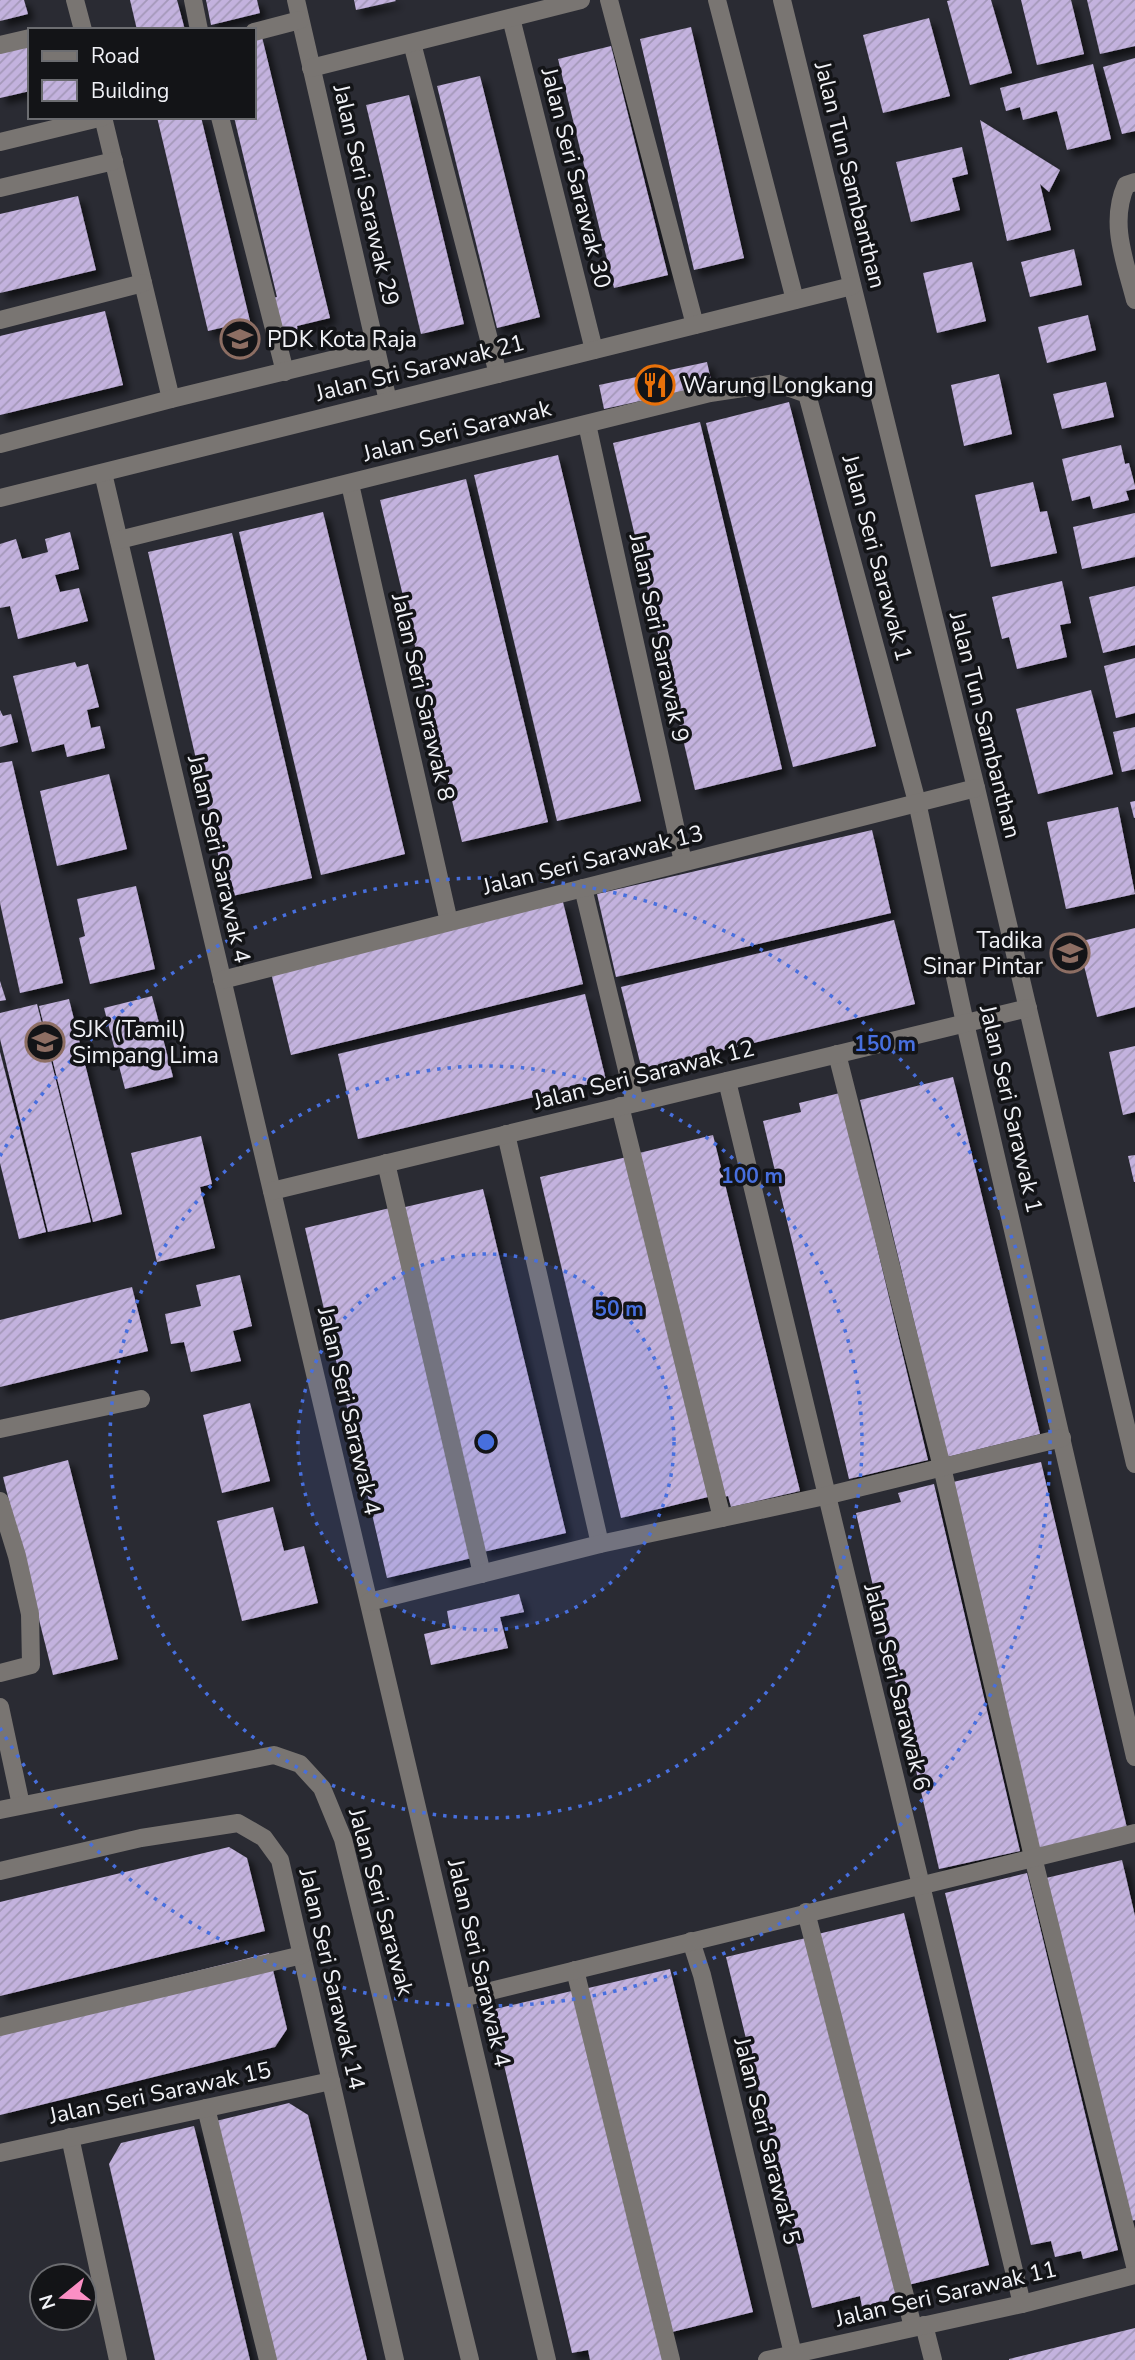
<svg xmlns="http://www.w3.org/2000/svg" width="1135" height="2360" font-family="'Nunito Sans',sans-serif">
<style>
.building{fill:url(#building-hatch);filter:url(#shadow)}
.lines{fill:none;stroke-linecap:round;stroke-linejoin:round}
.minor{stroke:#797572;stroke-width:18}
.ring{fill:none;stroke:#476fde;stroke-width:3.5;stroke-dasharray:3.5 7}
.labels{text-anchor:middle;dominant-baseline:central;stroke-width:7;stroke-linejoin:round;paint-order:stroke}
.street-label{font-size:23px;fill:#f1f2f7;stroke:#131417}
.poi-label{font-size:23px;fill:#f1f2f7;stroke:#131417;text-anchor:start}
.centre{fill:#476fde;stroke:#131417;stroke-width:3.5}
.ring-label{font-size:21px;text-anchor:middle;font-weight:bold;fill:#476fde;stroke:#131417;stroke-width:7;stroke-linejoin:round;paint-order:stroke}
</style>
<defs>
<pattern id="building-hatch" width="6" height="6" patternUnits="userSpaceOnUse" patternTransform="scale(1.75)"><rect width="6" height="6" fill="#c3b2de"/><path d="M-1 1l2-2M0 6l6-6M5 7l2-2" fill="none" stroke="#a498b9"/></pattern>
<filter id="shadow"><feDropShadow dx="6" dy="6" stdDeviation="3.5" flood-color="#0009"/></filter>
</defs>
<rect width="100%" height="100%" fill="#2a2b33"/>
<g class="building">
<path d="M0,0H24L28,14L0,21Z"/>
<path d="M130,0H177L185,30H137Z"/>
<path d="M206,0H257L260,13L211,25Z"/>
<path d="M354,0H395L396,1L356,10Z"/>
<path d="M951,0H991L1012,73L970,85L947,1Z"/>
<path d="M1021,0H1071L1084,54L1037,65Z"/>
<path d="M1087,0H1135V46L1100,54Z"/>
<path d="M929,18L950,96L883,113L863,35Z"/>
<path d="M691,27L744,258L694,270L640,39Z"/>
<path d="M262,37L330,318L297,326L298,332L281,336L272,298L277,297L234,117H254V39Z"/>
<path d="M30,43V91L0,98V50Z"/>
<path d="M611,46L668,275L614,288L558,59Z"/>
<path d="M1135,58V131L1122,134L1103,67Z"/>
<path d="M1093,64L1111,139L1067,150L1057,111L1023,120L1020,107L1006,111L1000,88Z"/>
<path d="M480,76L540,317L497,328L437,86Z"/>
<path d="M409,95L464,324L421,334L366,105Z"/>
<path d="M157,117H201L250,321L208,331Z"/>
<path d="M980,120L1060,170L1049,192L1040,184L1051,230L1007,241Z"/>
<path d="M962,147L968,174L952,178L960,210L911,222L896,162Z"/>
<path d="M78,196L96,270L0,293V214Z"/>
<path d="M1074,249L1082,285L1030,297L1021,262Z"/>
<path d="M972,262L986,321L937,333L923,273Z"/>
<path d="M105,311L123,385L0,415V336Z"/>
<path d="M1088,315L1096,350L1047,363L1038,327Z"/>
<path d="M707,362L712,385L604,409L599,385Z"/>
<path d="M999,374L1012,434L964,446L951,385Z"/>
<path d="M1106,382L1114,417L1062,429L1053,394Z"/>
<path d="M789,402L876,746L793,767L706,423Z"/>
<path d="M700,422L782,769L695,790L613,443Z"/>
<path d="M1121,445L1125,464L1129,463L1135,486V489L1126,491L1129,500L1093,509L1090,496L1072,501L1062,459Z"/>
<path d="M558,455L641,801L557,821L474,475Z"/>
<path d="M466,479L548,822L462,842L380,500Z"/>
<path d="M1033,482L1040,512L1047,511L1057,553L991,567L975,495Z"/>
<path d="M323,512L405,854L321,875L239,532Z"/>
<path d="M1135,513V557L1082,569L1073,527Z"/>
<path d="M70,532L79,569L55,575L60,592L79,588L88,621L18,639L10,606L0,608V544L16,539L22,559L48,552L45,539Z"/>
<path d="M232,533L312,878L228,897L148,552Z"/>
<path d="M1062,581L1071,623L1060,625L1067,657L1017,669L1009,637L1002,639L992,597Z"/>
<path d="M1135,586V645L1103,653L1089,597Z"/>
<path d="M1135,658V713L1116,718L1104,666Z"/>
<path d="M75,662L77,667L88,664L99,707L87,710L91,728L100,726L105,748L67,757L64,744L32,752L13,676Z"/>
<path d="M1091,690L1113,774L1038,794L1016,709Z"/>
<path d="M0,710L3,716L11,714L18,742L0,747Z"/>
<path d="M1135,727V769L1122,772L1113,732Z"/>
<path d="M12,761L63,983L20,993L0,903V763Z"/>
<path d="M109,774L127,849L57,866L40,791Z"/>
<path d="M1135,801V818H1134L1130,802Z"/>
<path d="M1118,807L1135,894L1066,909L1047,822Z"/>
<path d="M872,830L891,913L616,977L597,894Z"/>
<path d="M136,886L155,969L90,984L79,938L85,936L77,899Z"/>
<path d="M563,902L583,984L291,1055L271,973Z"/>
<path d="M894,920L915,1004L642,1070L621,987Z"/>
<path d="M1135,928V1007L1097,1017L1078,942Z"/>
<path d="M0,981L6,1000L0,1001Z"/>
<path d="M585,994L606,1080L358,1139L338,1054Z"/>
<path d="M152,996L173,1077L125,1089L104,1008Z"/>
<path d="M69,999L122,1214L93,1222L39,1006Z"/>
<path d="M37,1004L91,1222L48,1232L0,1039V1013Z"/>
<path d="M1135,1046V1112L1123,1115L1109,1052Z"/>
<path d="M0,1052L46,1232L19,1239L0,1163Z"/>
<path d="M953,1077L1040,1434L947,1457L860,1100Z"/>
<path d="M840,1093L928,1460L849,1479L763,1121L801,1112L799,1103Z"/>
<path d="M713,1135L800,1491L731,1507L728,1496L719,1498L635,1154Z"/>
<path d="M201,1136L212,1184L200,1187L215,1248L157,1262L131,1153Z"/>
<path d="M1135,1155V1182H1134L1128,1156Z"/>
<path d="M627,1157L708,1497L621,1518L540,1177Z"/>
<path d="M483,1189L566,1533L483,1552L401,1208Z"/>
<path d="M390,1208L472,1558L387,1578L305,1228Z"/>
<path d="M240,1275L252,1326L233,1331L241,1361L191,1372L184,1342L171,1344L165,1314L201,1306L196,1285Z"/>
<path d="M132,1287L148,1351L0,1387V1320Z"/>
<path d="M250,1403L270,1481L222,1493L203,1415Z"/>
<path d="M68,1460L118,1659L53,1675L3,1477Z"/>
<path d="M1041,1462L1127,1828L1039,1848L953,1482Z"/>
<path d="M934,1484L1020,1851L939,1869L856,1513L901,1502L898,1493Z"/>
<path d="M273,1507L284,1551L304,1546L318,1603L242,1621L217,1521Z"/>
<path d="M519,1594L524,1612L500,1617L508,1648L431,1665L424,1634L450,1628L447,1611Z"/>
<path d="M229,1847L247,1858L265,1931L0,1996V1902Z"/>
<path d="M1122,1860L1135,1916V2220L1130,2221L1046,1878Z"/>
<path d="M1027,1873L1118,2250L1083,2259L1081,2251L1055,2257L1051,2241L1031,2245L945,1893Z"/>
<path d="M904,1913L989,2265L904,2286L818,1934Z"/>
<path d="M810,1937L898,2298L862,2307L860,2296L812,2308L726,1957Z"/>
<path d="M269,1953L287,2029L275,2047L0,2115V2020Z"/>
<path d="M670,1969L753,2312L668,2333L584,1989Z"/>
<path d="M576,1990L664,2360H590L588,2350L572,2353L491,2010Z"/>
<path d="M289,2103L308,2115L367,2360H274L216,2121Z"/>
<path d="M194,2126L210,2191L250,2360H155L109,2164L121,2143Z"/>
<path d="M1135,2328V2360H1009V2359Z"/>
</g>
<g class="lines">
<g class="minor">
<path d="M75,0L83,30"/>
<path d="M193,0L199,30"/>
<path d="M296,0L388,401"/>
<path d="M609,0L695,325"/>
<path d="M717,0L795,300"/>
<path d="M782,0L976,788L1135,1464"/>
<path d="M511,18L594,350"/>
<path d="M254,32L300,20"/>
<path d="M412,43L498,374"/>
<path d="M0,45L30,38"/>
<path d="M311,68L581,0"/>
<path d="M103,117L171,399"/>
<path d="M220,117L285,372"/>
<path d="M0,142L103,117"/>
<path d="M1135,182L1126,185C1109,223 1125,261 1135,300"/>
<path d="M0,188L114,161"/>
<path d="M0,320L143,283"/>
<path d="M587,424L683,862"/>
<path d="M0,444L171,399L376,349"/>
<path d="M103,473L547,2360"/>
<path d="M350,484L449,922"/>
<path d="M0,498L852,286"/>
<path d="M119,540L710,393L776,383L807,394L917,802L965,1023L1135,1757"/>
<path d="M583,888L635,1103"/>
<path d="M222,980L976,788"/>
<path d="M837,1054L942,1467L1033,1857L1135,2266"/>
<path d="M727,1081L1022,2304"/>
<path d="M620,1106L722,1518"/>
<path d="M506,1134L600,1544"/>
<path d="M386,1163L482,1574"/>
<path d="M272,1191L1028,1008"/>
<path d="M0,1429L141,1399"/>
<path d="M0,1501L17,1556L30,1614L31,1665L0,1673"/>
<path d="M369,1602L600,1544L825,1496L1062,1438"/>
<path d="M0,1707L21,1805"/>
<path d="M0,1810L274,1755L300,1764L322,1788L343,1839L470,2360"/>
<path d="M0,1871L141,1838L238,1823L264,1838L280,1860L395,2360"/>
<path d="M806,1912L913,2327"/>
<path d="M691,1941L702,1975L793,2354"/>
<path d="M575,1970L671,2360"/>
<path d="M462,1998L1135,1833"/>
<path d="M0,2027L302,1955"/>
<path d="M206,2108L268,2360"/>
<path d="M70,2137L118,2360"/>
<path d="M0,2153L331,2081"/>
<path d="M924,2325L933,2360"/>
<path d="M767,2360L1022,2304L1135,2275"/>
</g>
</g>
<circle cx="486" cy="1442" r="188" fill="#476fde" fill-opacity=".12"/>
<g class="ring">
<circle cx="486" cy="1442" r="188"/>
<circle cx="486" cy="1442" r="376"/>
<path d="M0 1156A564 564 0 1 1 0 1728"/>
</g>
<defs>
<g id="school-ring" transform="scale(2.0125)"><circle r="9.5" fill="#131417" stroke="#8d6e63" stroke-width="1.5"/><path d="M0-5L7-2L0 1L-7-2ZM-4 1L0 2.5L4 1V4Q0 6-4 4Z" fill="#8d6e63"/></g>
<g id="restaurant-ring" transform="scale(2.0125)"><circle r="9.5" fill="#131417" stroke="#e8710a" stroke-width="1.5"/><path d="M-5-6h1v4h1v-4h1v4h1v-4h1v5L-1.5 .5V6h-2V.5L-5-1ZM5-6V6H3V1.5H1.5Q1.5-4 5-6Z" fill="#e8710a"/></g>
</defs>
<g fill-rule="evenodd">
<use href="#school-ring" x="240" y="339"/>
<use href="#restaurant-ring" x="655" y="385"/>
<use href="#school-ring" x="1070" y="953"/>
<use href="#school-ring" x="45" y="1042"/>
</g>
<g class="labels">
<g class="street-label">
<text transform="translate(850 175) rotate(76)">Jalan Tun Sambanthan</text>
<text transform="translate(576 178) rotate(76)">Jalan Seri Sarawak 30</text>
<text transform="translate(366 195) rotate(77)">Jalan Seri Sarawak 29</text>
<text transform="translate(420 368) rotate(-14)">Jalan Sri Sarawak 21</text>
<text transform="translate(457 431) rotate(-14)">Jalan Seri Sarawak</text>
<text transform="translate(877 558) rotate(75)">Jalan Seri Sarawak 1</text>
<text transform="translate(659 638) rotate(78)">Jalan Seri Sarawak 9</text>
<text transform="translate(423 697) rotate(77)">Jalan Seri Sarawak 8</text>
<text transform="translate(985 725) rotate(76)">Jalan Tun Sambanthan</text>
<text transform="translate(219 859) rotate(77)">Jalan Seri Sarawak 4</text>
<text transform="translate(593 860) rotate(-14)">Jalan Seri Sarawak 13</text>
<text transform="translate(644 1075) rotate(-14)">Jalan Seri Sarawak 12</text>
<text transform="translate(1011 1109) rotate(77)">Jalan Seri Sarawak 1</text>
<text transform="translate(349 1411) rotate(77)">Jalan Seri Sarawak 4</text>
<text transform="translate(897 1687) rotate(76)">Jalan Seri Sarawak 6</text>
<text transform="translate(381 1902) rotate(75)">Jalan Seri Sarawak</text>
<text transform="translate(479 1963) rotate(77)">Jalan Seri Sarawak 4</text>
<text transform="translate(332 1979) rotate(77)">Jalan Seri Sarawak 14</text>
<text transform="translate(160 2093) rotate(-12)">Jalan Seri Sarawak 15</text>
<text transform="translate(767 2141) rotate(76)">Jalan Seri Sarawak 5</text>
<text transform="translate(946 2294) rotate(-13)">Jalan Seri Sarawak 11</text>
</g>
<g class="poi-label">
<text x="267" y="339">PDK Kota Raja</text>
<text x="682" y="385">Warung Longkang</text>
<text x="1043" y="940" text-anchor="end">Tadika<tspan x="1043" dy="26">Sinar Pintar</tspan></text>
<text x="72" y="1029">SJK (Tamil)<tspan x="72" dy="26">Simpang Lima</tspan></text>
</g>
</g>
<circle cx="486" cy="1442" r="10" class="centre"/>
<g class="ring-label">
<text x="885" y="1051">150 m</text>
<text x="752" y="1183">100 m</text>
<text x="619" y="1316">50 m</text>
</g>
<rect x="28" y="28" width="228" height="91" fill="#131417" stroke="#6c6d71" stroke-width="2"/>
<rect x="42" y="51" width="35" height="10" fill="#797572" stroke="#6c6d71" stroke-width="2"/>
<text x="91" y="63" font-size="21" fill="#f1f2f7">Road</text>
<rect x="42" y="80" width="35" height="21" fill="url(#building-hatch)" stroke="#6c6d71" stroke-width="2"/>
<text x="91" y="98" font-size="21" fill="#f1f2f7">Building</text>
<g transform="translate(63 2297) rotate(252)"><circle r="33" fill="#131417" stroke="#6c6d71" stroke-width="2"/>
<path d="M0-5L12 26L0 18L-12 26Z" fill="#fb8fc4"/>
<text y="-10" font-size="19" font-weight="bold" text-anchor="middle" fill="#f1f2f7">N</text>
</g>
</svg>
